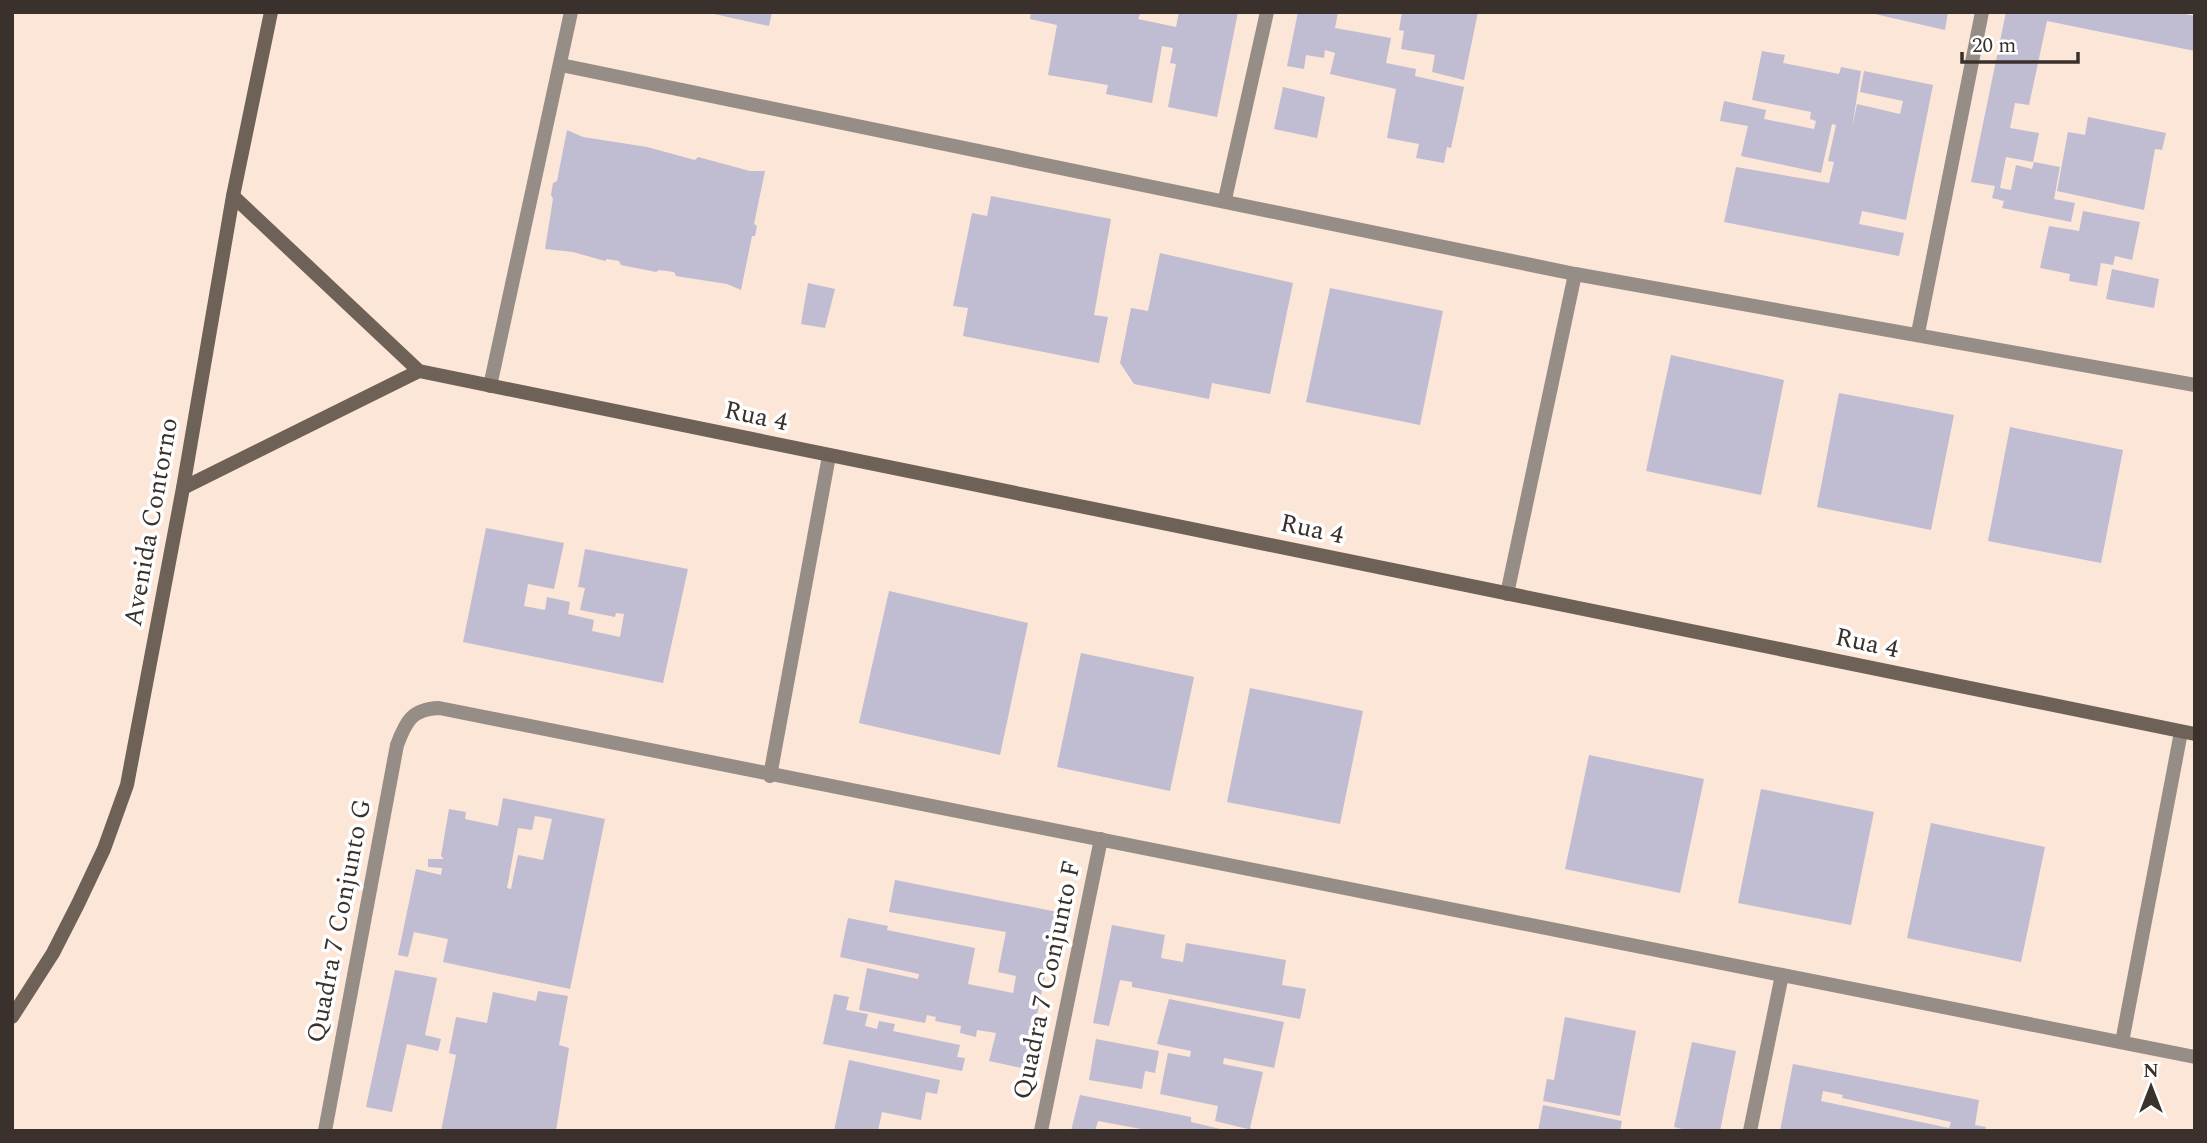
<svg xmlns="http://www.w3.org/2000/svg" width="2207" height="1143" font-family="Spectral,serif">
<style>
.building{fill:#c0bcd2;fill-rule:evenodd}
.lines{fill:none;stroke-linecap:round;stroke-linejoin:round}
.street{stroke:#968d87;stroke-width:14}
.secondary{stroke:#6e6258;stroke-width:14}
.labels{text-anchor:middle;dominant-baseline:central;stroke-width:7;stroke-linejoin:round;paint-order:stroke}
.street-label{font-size:26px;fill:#3a312c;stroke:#fff}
</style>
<rect width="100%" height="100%" fill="#fce6d7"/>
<g class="building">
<path d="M705,12H772L769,26Z"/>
<path d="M1031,12H1141L1138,19L1176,27L1179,12H1238L1217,117L1168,107L1176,64L1170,63L1173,48L1162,46L1152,103L1106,94L1108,85L1048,75L1057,25L1030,19Z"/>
<path d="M1298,12H1338L1335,28L1391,38L1386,63L1416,69L1415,76L1464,87L1451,148L1447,147L1444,163L1416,158L1419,144L1387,138L1396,89L1330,74L1335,53L1325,50L1324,58L1306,55L1304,69L1287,66Z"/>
<path d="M1402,12H1478L1464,80L1432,72L1435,55L1401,49L1404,31L1399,30Z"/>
<path d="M1866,12H1948L1945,30Z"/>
<path d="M2006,12H2176L2195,16V51L2047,21L2029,105L2015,103L2010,128L2039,133L2033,162L2006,157L2000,188L2011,190L2016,165L2032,169L2034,162L2060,167L2054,199L2075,203L2071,222L2002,208L2004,201L1992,198L1995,186L1971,182Z"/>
<path d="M1762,51L1785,55L1783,63L1839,74L1841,67L1861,71L1852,128L1857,104L1900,114L1903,101L1860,92L1864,71L1933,85L1906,220L1862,211L1859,224L1904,233L1899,256L1724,222L1736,167L1829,183L1834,162L1828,161L1836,125L1832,124L1821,173L1741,156L1748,126L1720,121L1724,101L1766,110L1764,119L1814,129L1816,121L1810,119L1811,112L1752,100Z"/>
<path d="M1283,87L1325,97L1317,138L1274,129Z"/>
<path d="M2088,117L2166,133L2162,150L2155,149L2144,210L2057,191L2068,132L2085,135Z"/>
<path d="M567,130L583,137L647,147L695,160L698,157L750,171H765L754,224L757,226L755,236H752L741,290L727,284L676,276L674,272L659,270L656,272L621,265L619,261L607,259L605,261L573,252L545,249L553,199L551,195L553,183L557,181Z"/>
<path d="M991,196L1111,219L1094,315L1108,317L1099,363L963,336L968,308L953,306L972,213L987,216Z"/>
<path d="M2083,211L2140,222L2132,260L2115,256L2113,265L2101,263L2097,286L2069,281L2070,274L2040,268L2049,226L2079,231Z"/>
<path d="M1160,253L1293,283L1270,394L1212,383L1209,399L1134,384L1120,363L1131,308L1148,311Z"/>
<path d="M2112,269L2159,279L2154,308L2106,299Z"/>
<path d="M808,283L835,289L825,328L801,324Z"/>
<path d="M1330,288L1443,311L1420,425L1306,402Z"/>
<path d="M1671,355L1784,380L1761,495L1646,471Z"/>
<path d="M1839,393L1954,415L1931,530L1817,507Z"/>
<path d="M2010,427L2123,450L2101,563L1988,541Z"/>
<path d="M486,528L564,543L554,589L528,584L524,606L545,610L547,597L570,602L568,614L594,620L592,631L620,637L624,614L616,613L615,617L580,610L585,588L578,587L585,549L688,569L663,683L463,642Z"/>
<path d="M889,591L1028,623L1000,755L859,723Z"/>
<path d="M1081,653L1194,677L1170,791L1057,767Z"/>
<path d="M1250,688L1363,711L1340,824L1227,802Z"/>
<path d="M1589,755L1704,779L1680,893L1565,869Z"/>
<path d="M1761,789L1874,812L1851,925L1738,903Z"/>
<path d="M503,798L605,819L570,989L443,962L448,939L414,932L408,957L398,955L416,869L441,875L442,868L428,867V859H444L441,856L449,809L466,812L465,819L498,826ZM535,816L552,819L543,860L518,855L511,889L507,888L518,828L532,830Z"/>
<path d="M1931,823L2045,847L2021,962L1907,938Z"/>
<path d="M895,880L1058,912L1026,1069L989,1061L996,1033L977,1030L976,1037L960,1033L961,1026L935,1021L936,1017L927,1015L925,1023L859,1010L867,968L918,979L919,974L840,957L848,918L888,926L887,930L975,948L968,984L1013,993L1016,976L998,972L1006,932L889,912Z"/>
<path d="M1112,925L1165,935L1161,958L1183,962L1186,943L1286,960L1282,985L1306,989L1300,1019L1132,987V982L1120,980L1109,1026L1093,1023Z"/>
<path d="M395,970L437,978L425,1035L441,1039L438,1051L407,1044L392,1112L366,1107Z"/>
<path d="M538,991L568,996L559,1045L569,1048L556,1131H441L456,1055L449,1053L456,1017L487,1023L493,992L536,1001Z"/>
<path d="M834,994L849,997L846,1010L868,1014L865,1026L877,1029L879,1021L895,1024L893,1031L960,1045L957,1057L965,1058L962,1071L823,1044Z"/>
<path d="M1169,999L1284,1022L1274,1068L1224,1058L1223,1064L1263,1072L1250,1128L1256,1131L1215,1121L1218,1106L1160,1094L1168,1053L1190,1057L1191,1051L1157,1044Z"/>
<path d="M1565,1017L1636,1031L1620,1116L1543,1101L1547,1079L1554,1080Z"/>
<path d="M1096,1039L1159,1051L1155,1073L1145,1071L1142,1089L1089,1080Z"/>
<path d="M1692,1042L1736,1051L1720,1131H1690L1674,1127Z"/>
<path d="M849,1060L940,1080L937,1094L926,1092L921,1120L882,1112L878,1131H834Z"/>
<path d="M1793,1064L1979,1100L1975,1125L1986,1127L1985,1131H1780ZM1823,1091L1843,1095L1842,1098L1951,1122L1949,1128L1821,1101Z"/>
<path d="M1080,1095L1191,1117V1122L1229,1131H1152L1098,1121L1095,1131H1071Z"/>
<path d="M1543,1105L1622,1121L1620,1131H1538Z"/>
</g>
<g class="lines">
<g class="street">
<path d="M561,65L1575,274L2195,385"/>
<path d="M1225,199L1267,12"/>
<path d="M1918,333L1982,12"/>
<path d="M490,386L571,12"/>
<path d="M1507,594L1575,274"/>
<path d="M770,776L829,456"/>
<path d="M2122,1042L2181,732"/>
<path d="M325,1131L397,745C406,721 412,709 439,708L2195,1057"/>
<path d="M1041,1131L1101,839"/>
<path d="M1750,1131L1782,975"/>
</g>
<g class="secondary">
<path d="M233,196L419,371L2195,734"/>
<path d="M183,488L419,371"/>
<path d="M12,1017L53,953L78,904L104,849L127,785L183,488L233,196L271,12"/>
</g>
</g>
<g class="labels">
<g class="street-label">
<text transform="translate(756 416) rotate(12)">Rua 4</text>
<text transform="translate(151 522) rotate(-80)">Avenida Contorno</text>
<text transform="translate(1312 529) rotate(12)">Rua 4</text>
<text transform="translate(1867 643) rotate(12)">Rua 4</text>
<text transform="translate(339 921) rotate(-79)">Quadra 7 Conjunto G</text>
<text transform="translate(1047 980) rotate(-78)">Quadra 7 Conjunto F</text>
</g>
</g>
<rect width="2207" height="1143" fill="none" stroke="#3a312c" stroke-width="28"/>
<g transform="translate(2151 1087)" stroke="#ffffff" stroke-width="5" paint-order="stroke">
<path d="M0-5L12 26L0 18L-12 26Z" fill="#3a312c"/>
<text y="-10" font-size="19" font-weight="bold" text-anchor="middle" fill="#3a312c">N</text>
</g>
<path d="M1962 52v10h116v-10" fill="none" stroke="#3a312c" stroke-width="3.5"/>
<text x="1972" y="52" font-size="21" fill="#3a312c" stroke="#ffffff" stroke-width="5" paint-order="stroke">20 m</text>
</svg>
